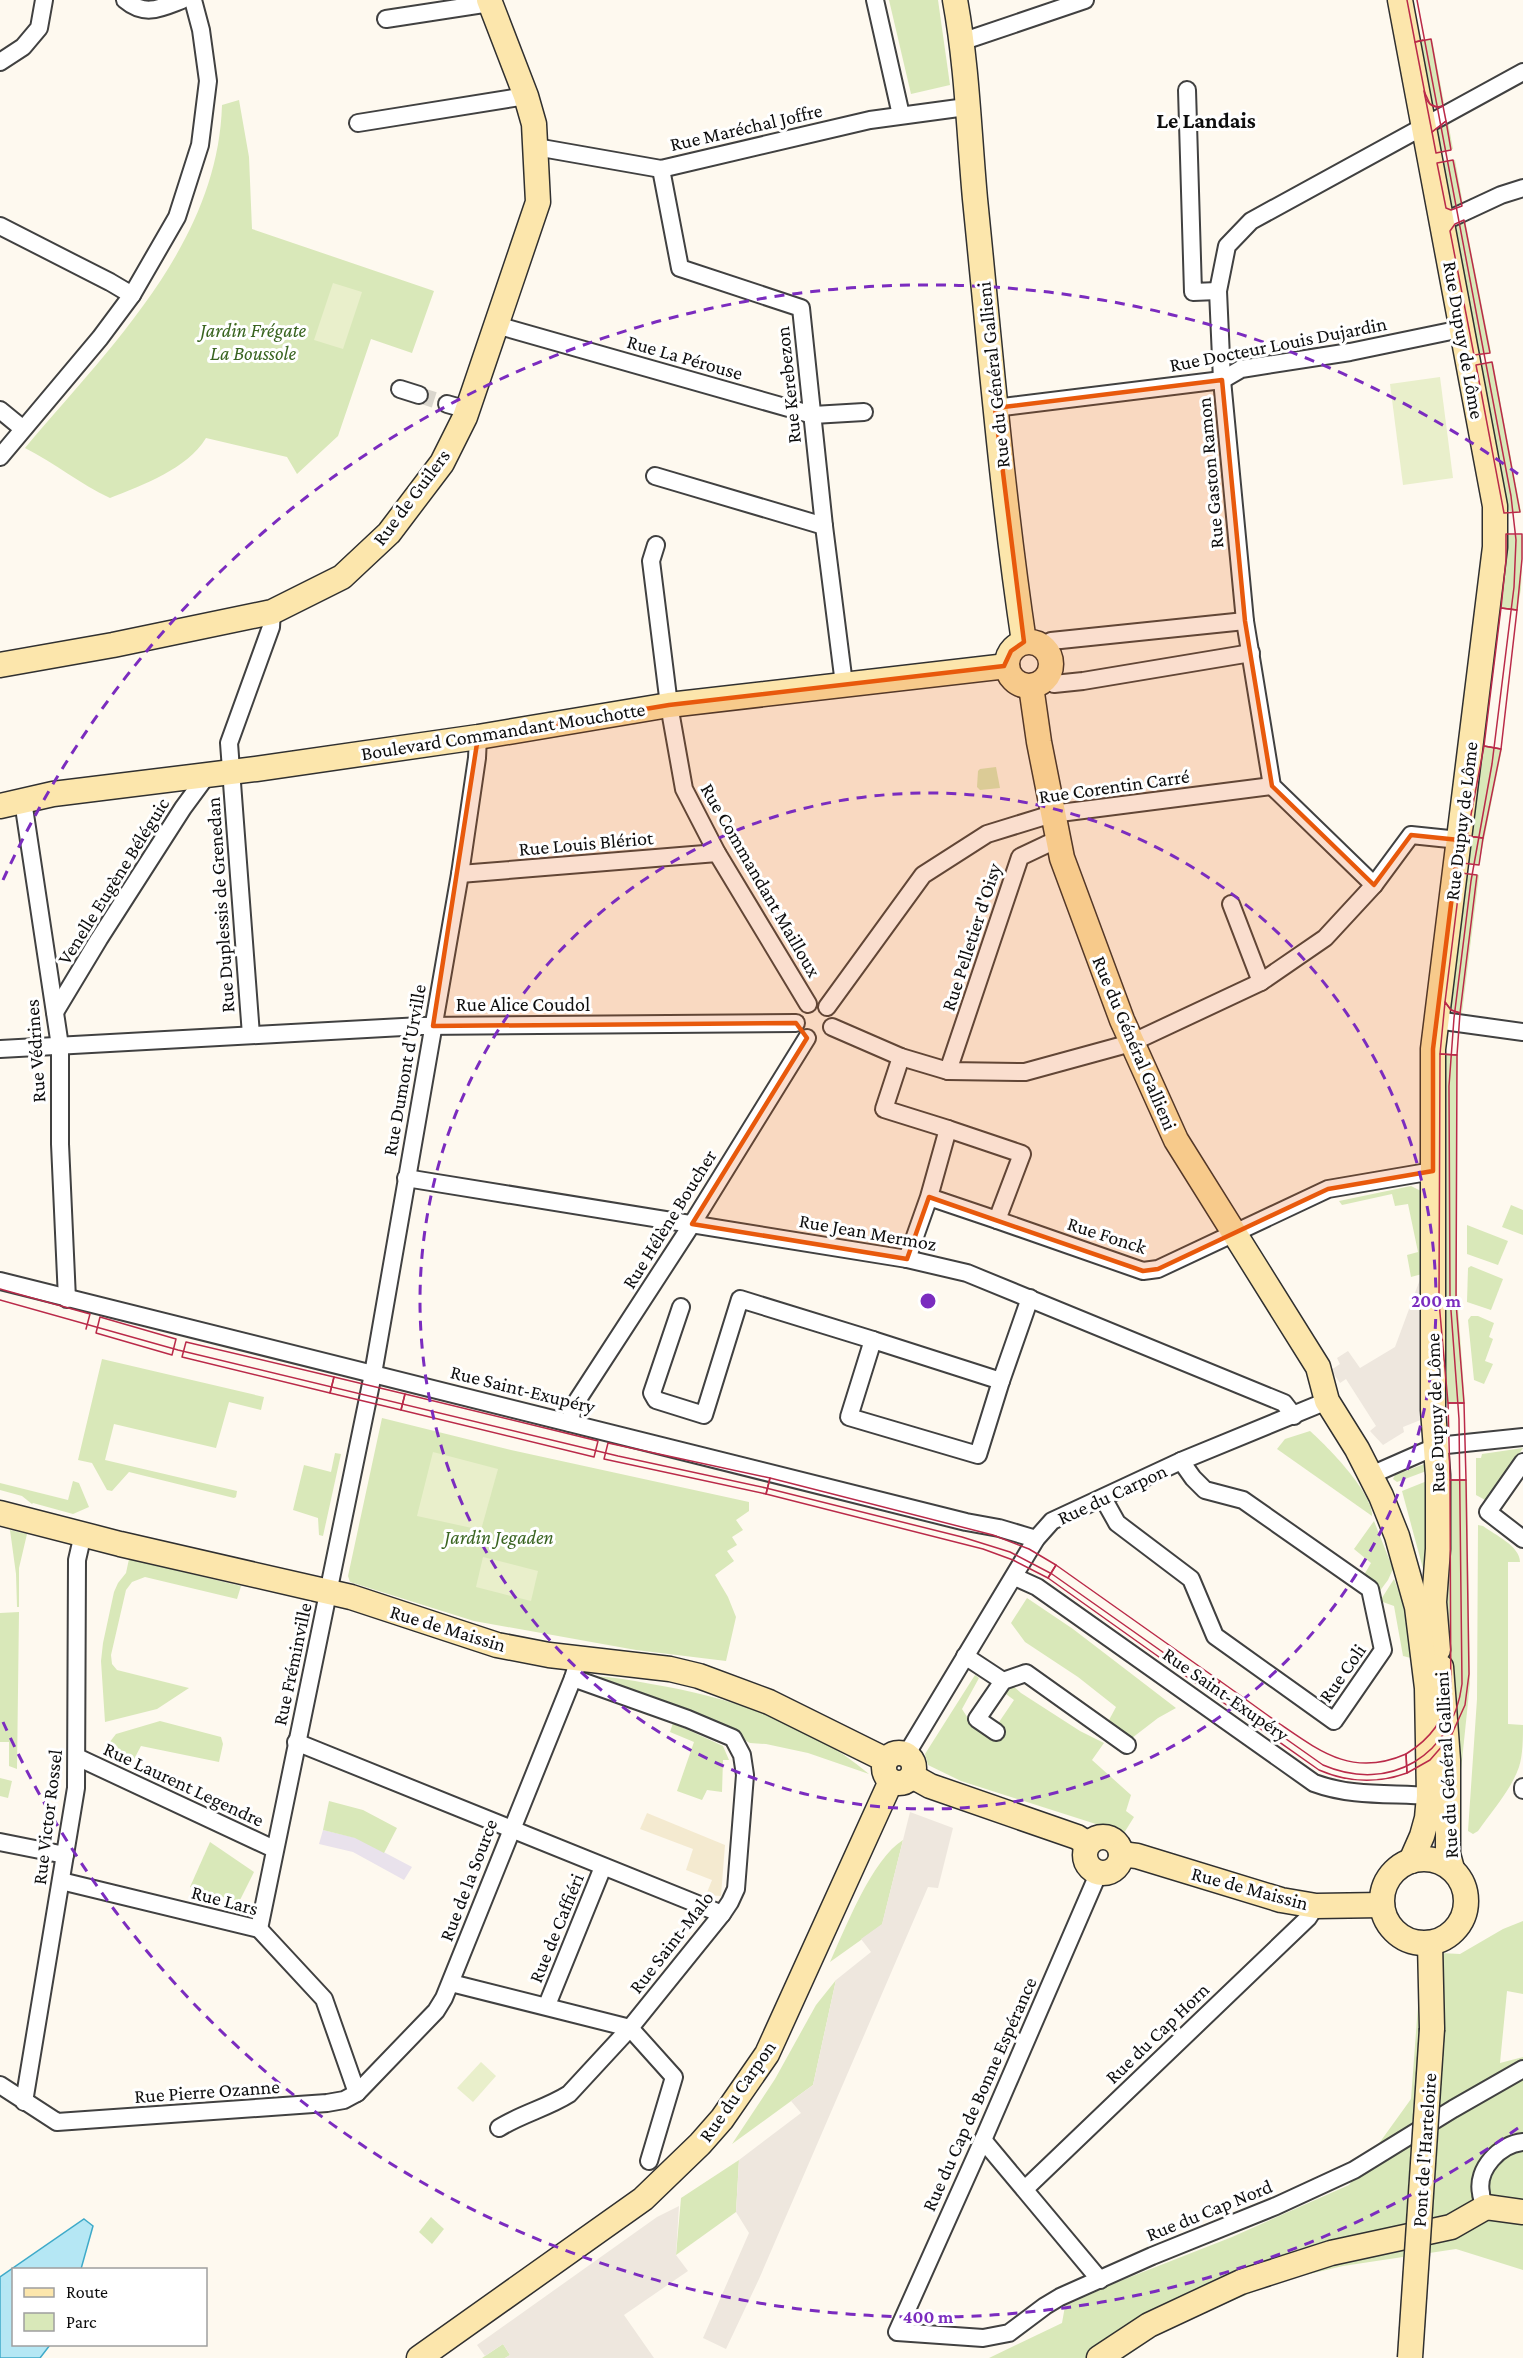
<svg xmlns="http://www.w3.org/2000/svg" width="1523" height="2358" font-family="'Crimson Pro',serif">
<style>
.industrial{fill:#e9e2ec}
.farmland{fill:#f4ead0}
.green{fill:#d9e8b9}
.pitch{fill:#e9efcb}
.plaza{fill:#eee7de}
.water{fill:#b5e7f4;stroke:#3eaac9;stroke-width:1.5}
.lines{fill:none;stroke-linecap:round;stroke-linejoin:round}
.street-tunnel{stroke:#dad6cd;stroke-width:16;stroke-dasharray:16 8;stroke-linecap:butt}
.street-casing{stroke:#414141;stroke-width:20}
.secondary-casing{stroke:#303030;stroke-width:27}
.street{stroke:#fff;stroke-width:16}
.secondary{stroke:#fce6ac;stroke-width:24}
.tram{stroke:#ba2a49;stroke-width:1.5}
.secondary-bridge-casing{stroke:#303030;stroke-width:27;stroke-linecap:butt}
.secondary-bridge{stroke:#fce6ac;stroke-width:24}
.marked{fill:#e8590c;fill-opacity:0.2;stroke:#e8590c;stroke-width:4.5;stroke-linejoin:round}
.ring{fill:none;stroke:#7b2cbf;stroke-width:3;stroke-dasharray:10 8}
.labels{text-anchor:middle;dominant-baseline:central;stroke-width:6;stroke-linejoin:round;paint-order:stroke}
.street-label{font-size:20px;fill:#0e0e0e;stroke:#fff}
.park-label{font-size:20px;font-style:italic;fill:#396420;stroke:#fff}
.quarter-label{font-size:22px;font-weight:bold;fill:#0e0e0e;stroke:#fff}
.centre{fill:#7b2cbf;stroke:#fff;stroke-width:3}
.ring-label{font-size:18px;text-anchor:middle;font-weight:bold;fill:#7b2cbf;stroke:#fff;stroke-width:6;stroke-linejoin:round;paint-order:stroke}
</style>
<rect width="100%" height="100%" fill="#fef9ef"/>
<path class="industrial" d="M323,1830L357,1838L412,1867L404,1880L353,1852L319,1844Z"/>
<path class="farmland" d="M647,1813L725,1845L721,1896L706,1895L712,1880L686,1870L693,1849L640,1829Z"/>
<g class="green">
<path d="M889,0H938L950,85L911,94Z"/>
<path d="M1432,39L1444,103L1439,107L1430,104L1415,42Z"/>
<path d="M239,100L249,157L252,229L434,291L412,353L371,339L338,436L297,474L287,457L206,438C187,469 143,485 110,498C80,484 55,463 25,448C109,348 218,244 222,105Z"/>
<path d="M1448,122L1453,149L1436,153L1434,128Z"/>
<path d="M1455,160L1463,204L1451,210L1435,163Z"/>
<path d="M1465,220L1491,352L1471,356L1452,228Z"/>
<path d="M1493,362L1521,512L1513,513L1504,507L1473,366Z"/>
<path d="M1509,535H1522L1523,537L1521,589L1517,610L1493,607L1505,537Z"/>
<path d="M1476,745L1502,749L1479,865L1460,863Z"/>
<path d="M996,767L1000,788L980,790L977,787L978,771L980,769Z"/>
<path d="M1459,873L1479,875L1462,1013H1457L1449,1008Z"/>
<path d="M1437,1053L1458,1055L1456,1107L1457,1293L1465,1404L1438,1403Z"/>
<path d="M1411,1186L1421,1191L1422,1274L1411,1277L1407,1255L1418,1252L1408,1204L1395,1206L1392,1194L1342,1205L1339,1201Z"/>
<path d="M1511,1205L1523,1210V1235L1502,1227Z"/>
<path d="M1467,1225L1508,1241L1498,1265L1467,1254Z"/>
<path d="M1471,1266L1503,1279L1491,1310L1467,1302L1468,1268Z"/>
<path d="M1471,1316H1478L1494,1323L1489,1337L1493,1339L1485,1361L1493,1364L1484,1384L1474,1380L1468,1320Z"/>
<path d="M102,1359L264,1397L261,1410L229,1402L216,1448L114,1424L105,1460L237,1491L236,1497L234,1498L129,1472L112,1491L107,1490L92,1463L78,1460Z"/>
<path d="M382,1418L511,1450L749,1502V1511L736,1520L743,1530L732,1537L737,1545L727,1551L734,1561L715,1575L728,1597L736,1617L726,1661L636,1650L474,1621L350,1582L348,1576Z"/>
<path d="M1310,1431C1327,1446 1373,1493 1372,1516L1277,1449L1285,1439Z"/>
<path d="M1523,1448L1487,1501L1476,1495V1458H1481L1482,1454Z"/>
<path d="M335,1453L341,1454L323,1536L319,1535L318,1518L293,1510L304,1465L331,1472Z"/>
<path d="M1427,1463L1429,1470L1397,1482L1393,1479L1395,1475Z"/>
<path d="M1450,1480H1467L1470,1683L1461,1770L1452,1769L1441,1619Z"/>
<path d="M73,1481L79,1483L89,1507L73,1514L33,1503L32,1504L22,1496L0,1490V1483L68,1500Z"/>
<path d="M1427,1481L1431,1574L1425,1576L1402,1491Z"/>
<path d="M1374,1521L1393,1569L1388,1580L1376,1596L1364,1575L1371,1563L1354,1549Z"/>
<path d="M1478,1525L1483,1526C1495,1535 1520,1546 1520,1562H1508V1724L1523,1725C1523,1737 1523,1755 1519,1767C1511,1790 1492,1811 1478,1831L1473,1834L1468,1831L1477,1699Z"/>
<path d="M10,1530L27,1534L19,1568V1607H17L16,1574Z"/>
<path d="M129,1559L241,1586L237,1599L145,1577L132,1582L126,1590L111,1655L112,1664L117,1670L189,1688L157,1709L105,1722L101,1661L103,1643L114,1592L118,1583L126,1573Z"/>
<path d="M1394,1579L1403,1603L1411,1658L1403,1656L1394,1606L1380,1601Z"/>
<path d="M1027,1598L1073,1629L1176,1708L1158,1718L1132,1738L1120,1734L1109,1720L1116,1707L1078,1677L1025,1642L1011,1623Z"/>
<path d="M19,1612L17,1769L9,1766V1742H0V1613Z"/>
<path d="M975,1675L979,1678L962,1709L969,1720L988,1733L995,1728L1014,1700L1006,1694L1007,1689L1012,1685L1021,1693L1080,1731L1104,1743L1092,1760L1131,1795L1126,1811L1134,1817L1124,1833L961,1781L928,1765L925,1754Z"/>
<path d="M587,1676C608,1676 630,1680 651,1684C729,1697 807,1722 869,1774L808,1753L766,1744L750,1743L690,1712Z"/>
<path d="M160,1721L221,1737L223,1744L219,1762L141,1746L133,1761L116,1752L118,1747L109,1743L116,1734Z"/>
<path d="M673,1723L723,1746L729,1760H723L722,1792L707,1790L702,1800L677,1791L694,1742L670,1732Z"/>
<path d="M0,1778L12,1781L8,1798L0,1796Z"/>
<path d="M329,1801L363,1810L397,1828L384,1853L355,1838L323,1830Z"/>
<path d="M903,1840L882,1925L830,1962C845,1929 872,1859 903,1840Z"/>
<path d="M210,1842L254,1872L239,1902L190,1887Z"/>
<path d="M1523,1921V1994L1507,1991L1500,2063L1523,2057V2270L1456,2249L1343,2266L1280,2281L1169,2327L1124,2358H989L1062,2323L1065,2306L1115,2283L1232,2237L1349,2185L1411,2099L1422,1952L1460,1954L1503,1929Z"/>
<path d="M836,1980L813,2085L732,2144L775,2079L816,2005Z"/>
<path d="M739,2160L736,2212L676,2255L681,2198Z"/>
<path d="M431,2217L444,2229L432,2244L419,2232Z"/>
<path d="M503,2344L510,2355L505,2358H482Z"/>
</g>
<g class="pitch">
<path d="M333,283L362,292L343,349L314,340Z"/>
<path d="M1440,377L1453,478L1403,485L1390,384Z"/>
<path d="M433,1452L498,1469L481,1530L417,1516Z"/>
<path d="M483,1557L538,1571L531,1601L476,1587Z"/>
<path d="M481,2062L496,2076L473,2102L457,2088Z"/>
</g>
<g class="plaza">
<path d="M1422,1274L1428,1417L1403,1427L1404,1432L1383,1445L1370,1431L1376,1426L1346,1379L1340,1383L1331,1370L1340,1364L1337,1358L1348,1351L1360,1368L1395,1347Z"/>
<path d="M910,1812L953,1828L938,1888L928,1887L759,2279L726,2349L703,2338L749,2233L736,2212L739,2160L801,2113L791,2101L813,2085L836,1980L871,1952L861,1939L882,1924Z"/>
<path d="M679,2206L676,2255L688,2271L624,2315L654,2358H505L510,2355L503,2344L485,2356L477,2345L657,2217Z"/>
</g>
<path class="water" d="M84,2219L93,2226L81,2269L14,2270V2344L50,2345L40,2358H0V2277Z"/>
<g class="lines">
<path class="street-tunnel" d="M419,395L447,404"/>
<g class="street-casing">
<g id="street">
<path d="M125,0C145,17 161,8 182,0"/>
<path d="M875,0L901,115"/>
<path d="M386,19L490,3"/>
<path d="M961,42L1085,0"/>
<path d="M0,62L23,47L39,28L44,0"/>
<path d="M1187,90L1193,292L1218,291"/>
<path d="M358,123L526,96"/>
<path d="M536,147L661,169L870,120L966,107"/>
<path d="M661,169L680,268L801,308L824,526L844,684"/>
<path d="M1443,222L1501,195L1523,188"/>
<path d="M0,226L110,282L132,295"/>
<path d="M496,325L813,415L864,412"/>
<path d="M400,389L419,395"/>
<path d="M447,404L468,410"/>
<path d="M995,408L1222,380L1241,369L1350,352L1461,329"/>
<path d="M0,410L22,428"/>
<path d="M0,457L100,338L132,295L177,217L200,145L208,81L201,30L193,0"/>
<path d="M655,476L824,526"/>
<path d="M656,545L651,561L669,705L684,789L717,853L808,1004"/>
<path d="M1043,646L1051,641L1245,621"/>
<path d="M1046,678L1054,684L1083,681L1251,653"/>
<path d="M23,801L60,1046V1144L67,1299"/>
<path d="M460,874L717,853"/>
<path d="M1374,885L1272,786L1245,621L1222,380L1218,291L1227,246L1251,221L1523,72"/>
<path d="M1231,904L1261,982"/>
<path d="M827,1007L923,875L987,834L1052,814L1272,786"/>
<path d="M55,1012L99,939L183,808L208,774"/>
<path d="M1436,1020L1523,1032"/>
<path d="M832,1027L901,1057L948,1071L1025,1072L1131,1043L1261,982L1325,938L1374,885L1411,835L1459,840"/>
<path d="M251,1035L229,743L271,627L272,612"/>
<path d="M0,1049L421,1026L796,1023"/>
<path d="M901,1057L884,1109L948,1129"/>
<path d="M948,1071L1020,857L1058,839"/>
<path d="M406,1178L907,1259L967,1273L1284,1403L1294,1416"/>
<path d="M997,1220L1143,1271L1158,1269L1328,1189L1433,1171"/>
<path d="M907,1259L929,1197L997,1220L1022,1154L948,1129L929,1197"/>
<path d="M0,1281L966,1522L999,1528L1036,1539"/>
<path d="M681,1307L652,1393L656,1400L704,1415L740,1299L873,1340"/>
<path d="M873,1340L1001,1381L978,1455L849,1417Z"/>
<path d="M1001,1381L1030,1298"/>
<path d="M570,1423L573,1407L692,1224L807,1038"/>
<path d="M1523,1462L1488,1512L1523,1539"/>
<path d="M1371,1475L1437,1446L1523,1437"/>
<path d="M1103,1498L1117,1523L1191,1579L1215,1636L1334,1721L1383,1650L1370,1589L1243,1500L1205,1490L1193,1478L1181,1461"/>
<path d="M1015,1577L1037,1587L1314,1783C1352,1797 1390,1793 1429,1796"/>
<path d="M965,1656L1003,1681"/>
<path d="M996,1732L977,1719L1003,1681L1026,1673L1127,1745"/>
<path d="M296,1742L722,1914"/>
<path d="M906,1755L1036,1539L1052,1521L1181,1461L1327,1401"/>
<path d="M77,1757L274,1849"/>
<path d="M1523,1787V1790"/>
<path d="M0,1842L65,1855"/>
<path d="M1099,1872L983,2140L897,2332L983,2338L1009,2333L1045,2306L1060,2297L1152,2256L1276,2206L1354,2170L1453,2109L1523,2069"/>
<path d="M61,1881L259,1929L324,1999L357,2093"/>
<path d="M259,1929L373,1374L460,874L477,758L478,737"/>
<path d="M451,1983L630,2028L674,2077L649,2161"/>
<path d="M547,2005L603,1867"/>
<path d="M0,2085L57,2122L327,2103L344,2100L357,2093L436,2011L444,1998L573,1678L579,1658"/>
<path d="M24,2102L76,1788L77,1560L83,1534"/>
<path d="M499,2128C521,2114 547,2108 569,2094L630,2028L722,1914L730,1902L736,1889L745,1775L742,1755L733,1738L688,1719L573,1678"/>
<path d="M983,2140L1100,2280"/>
<path d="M1025,2189L1308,1918L1316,1906"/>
<path d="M1486,2207C1484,2203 1481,2198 1481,2193C1476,2169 1500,2144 1523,2142"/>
</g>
</g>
<g class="secondary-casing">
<g id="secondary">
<path d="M955,0C967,65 969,133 975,199C990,347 1002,495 1024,642"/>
<path d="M1400,0L1495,506V547L1433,1049V1410L1438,1475V1549L1434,1602L1438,1650"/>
<circle cx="1029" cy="664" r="22"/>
<path d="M0,665L113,645L272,612L342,577L389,533L442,463L465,417L538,202L534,124L526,96L489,0"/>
<path d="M1031,686L1039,742L1062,858L1122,1020L1176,1140L1318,1367L1327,1401L1357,1449L1381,1496L1397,1536L1417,1607L1427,1688L1429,1796L1427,1818L1422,1836L1411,1861"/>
<path d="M0,806L53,794L256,769L478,737L669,705L1007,666"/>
<path d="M0,1513L120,1544L351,1597L497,1645L549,1655L670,1669L699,1676L769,1702L886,1760"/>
<path d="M1441,1667L1448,1760V1854L1452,1869"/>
<circle cx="899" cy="1768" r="15"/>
<path d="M912,1776L930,1786L1077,1837L1088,1844"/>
<circle cx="1103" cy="1855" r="18"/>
<path d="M1121,1854L1137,1856L1281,1900L1316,1906L1382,1905"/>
<circle cx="1424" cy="1901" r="42"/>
<path d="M1430,1943L1432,2029"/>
<path d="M419,2358L643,2199L700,2144L722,2119L767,2054L891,1781"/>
<path d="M1099,2358L1149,2325L1241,2282L1331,2253L1451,2227L1486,2207L1523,2212"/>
</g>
</g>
<use href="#street" class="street"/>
<use href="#secondary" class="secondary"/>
<g class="tram">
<path d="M1407,0L1415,42L1423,40"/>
<path d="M1431,39L1443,106C1436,109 1430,106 1426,99L1415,42Z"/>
<path d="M1424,91L1430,104L1437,107L1443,106L1446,121L1432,132Z"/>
<path d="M1446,121L1451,150L1436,153L1432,132Z"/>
<path d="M1453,160L1462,206L1451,210L1446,208L1437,163Z"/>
<path d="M1464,220L1490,353L1474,355L1450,231L1455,224Z"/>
<path d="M1492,362L1520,512L1504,513L1476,365Z"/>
<path d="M1506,534H1522V559L1517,610L1501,608L1506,560Z"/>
<path d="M1501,608L1517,610L1501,749L1484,746Z"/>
<path d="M1484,746L1501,749L1483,838L1467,836Z"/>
<path d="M1467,836L1483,838L1479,865L1462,863Z"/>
<path d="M1461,873L1477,875L1460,1013L1451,1010L1445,1002Z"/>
<path d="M1445,1002L1451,1010L1460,1013L1457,1055L1440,1054Z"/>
<path d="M1440,1054L1457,1055L1456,1303L1464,1403H1448L1439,1302Z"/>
<path d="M0,1289L90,1314L86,1329"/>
<path d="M0,1300L178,1350L618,1456L766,1488L962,1537L1010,1552L1052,1574L1323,1765C1390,1794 1453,1755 1462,1684L1459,1419L1450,1297L1449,1086L1454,1018L1471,881L1492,764L1514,587L1516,540L1511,496L1417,0"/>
<path d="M100,1317L176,1339L172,1355L96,1333Z"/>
<path d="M186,1342L334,1377L330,1393L182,1357Z"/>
<path d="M334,1377L405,1394L401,1410L330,1393Z"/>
<path d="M405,1394L598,1441L594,1457L401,1410Z"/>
<path d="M1448,1403H1464L1466,1480H1450Z"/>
<path d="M608,1443L770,1478L766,1494L604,1459Z"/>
<path d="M770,1478L993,1535L1029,1549L1056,1565L1048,1578L1013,1560L983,1549L766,1494Z"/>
<path d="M1450,1480H1466L1469,1674L1465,1705L1451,1736Z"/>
<path d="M1056,1565L1220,1681L1211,1694L1048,1578Z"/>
<path d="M1220,1681C1240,1695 1260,1710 1280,1724C1322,1753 1354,1777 1406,1754L1407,1773C1377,1784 1349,1783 1319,1770L1211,1694Z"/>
<path d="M1450,1692L1451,1736L1430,1760L1407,1773L1406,1754C1429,1740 1445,1720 1450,1692Z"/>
</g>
<g class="secondary-bridge-casing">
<path id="secondary-bridge" d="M1410,2358L1432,2029"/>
</g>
<use href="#secondary-bridge" class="secondary-bridge"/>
</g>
<path class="marked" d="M1222,380L1245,621L1272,786L1374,885L1411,835L1459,840L1433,1049V1171L1328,1189L1158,1269L1143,1271L929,1197L907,1259L692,1224L807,1038L796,1023L433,1026L478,737L669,705L1004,666L1011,651L1024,642L995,408Z"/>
<g class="ring">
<circle cx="928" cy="1301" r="508"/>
<path d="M1518 2128A1016 1016 0 0 1 3 1722M3 880A1016 1016 0 0 1 1518 474"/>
</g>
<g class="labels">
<g class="street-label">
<text transform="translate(746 127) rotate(-13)">Rue Maréchal Joffre</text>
<text transform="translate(1464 340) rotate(80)">Rue Dupuy de Lôme</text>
<text transform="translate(1278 344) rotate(-11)">Rue Docteur Louis Dujardin</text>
<text transform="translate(685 357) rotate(16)">Rue La Pérouse</text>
<text transform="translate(993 375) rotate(-96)">Rue du Général Gallieni</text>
<text transform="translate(788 385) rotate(-96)">Rue Kerebezon</text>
<text transform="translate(1210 473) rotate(-95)">Rue Gaston Ramon</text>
<text transform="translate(411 497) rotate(-53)">Rue de Guilers</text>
<text transform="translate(503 731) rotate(-9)">Boulevard Commandant Mouchotte</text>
<text transform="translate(1114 786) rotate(-8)">Rue Corentin Carré</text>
<text transform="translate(1461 821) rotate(-83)">Rue Dupuy de Lôme</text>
<text transform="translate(586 843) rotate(-5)">Rue Louis Blériot</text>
<text transform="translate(761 880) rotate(60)">Rue Commandant Mailloux</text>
<text transform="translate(113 881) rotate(-58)">Venelle Eugène Béléguic</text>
<text transform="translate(220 905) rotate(-94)">Rue Duplessis de Grenedan</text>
<text transform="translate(971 937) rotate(-72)">Rue Pelletier d'Oisy</text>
<text x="523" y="1004">Rue Alice Coudol</text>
<text transform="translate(1135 1043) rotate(67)">Rue du Général Gallieni</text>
<text transform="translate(35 1051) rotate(-94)">Rue Védrines</text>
<text transform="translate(404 1070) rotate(-80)">Rue Dumont d'Urville</text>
<text transform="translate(669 1219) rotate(-58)">Rue Hélène Boucher</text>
<text transform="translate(868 1232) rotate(10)">Rue Jean Mermoz</text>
<text transform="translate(1107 1235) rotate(18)">Rue Fonck</text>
<text transform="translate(523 1389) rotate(14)">Rue Saint-Exupéry</text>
<text transform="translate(1435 1413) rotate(-92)">Rue Dupuy de Lôme</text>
<text transform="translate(1112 1494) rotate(-25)">Rue du Carpon</text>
<text transform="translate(448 1628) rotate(17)">Rue de Maissin</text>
<text transform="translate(292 1664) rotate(-78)">Rue Fréminville</text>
<text transform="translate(1342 1673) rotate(-55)">Rue Coli</text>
<text transform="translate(1226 1694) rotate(35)">Rue Saint-Exupéry</text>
<text transform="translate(1446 1765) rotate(-93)">Rue du Général Gallieni</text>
<text transform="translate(184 1784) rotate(25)">Rue Laurent Legendre</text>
<text transform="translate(47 1817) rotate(-83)">Rue Victor Rossel</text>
<text transform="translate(468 1880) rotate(-69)">Rue de la Source</text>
<text transform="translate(1250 1888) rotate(15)">Rue de Maissin</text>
<text transform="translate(225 1900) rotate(15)">Rue Lars</text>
<text transform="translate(556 1928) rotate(-68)">Rue de Caffiéri</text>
<text transform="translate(671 1942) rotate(-52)">Rue Saint-Malo</text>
<text transform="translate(1157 2033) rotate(-44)">Rue du Cap Horn</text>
<text transform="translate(207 2091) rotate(-4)">Rue Pierre Ozanne</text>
<text transform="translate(737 2091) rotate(-55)">Rue du Carpon</text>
<text transform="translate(979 2094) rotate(-66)">Rue du Cap de Bonne Espérance</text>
<text transform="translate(1424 2150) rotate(-86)">Pont de l'Harteloire</text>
<text transform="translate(1209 2210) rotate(-22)">Rue du Cap Nord</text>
</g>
<g class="park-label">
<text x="253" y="330">Jardin Frégate<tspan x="253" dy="23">La Boussole</tspan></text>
<text x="499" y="1537">Jardin Jegaden</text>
</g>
<g class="quarter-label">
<text x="1206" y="120">Le Landais</text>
</g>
</g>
<circle cx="928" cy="1301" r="9" class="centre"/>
<g class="ring-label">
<text x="1436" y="1307">200 m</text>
<text x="928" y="2323">400 m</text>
</g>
<rect x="12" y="2268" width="195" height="78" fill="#ffffff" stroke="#9f9f9f" stroke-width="1.5"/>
<rect x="24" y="2288" width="30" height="9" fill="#fce6ac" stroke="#9f9f9f" stroke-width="1.5"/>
<text x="66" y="2298" font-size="18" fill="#0e0e0e">Route</text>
<rect x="24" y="2313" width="30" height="18" fill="#d9e8b9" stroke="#9f9f9f" stroke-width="1.5"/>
<text x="66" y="2328" font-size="18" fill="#0e0e0e">Parc</text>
</svg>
